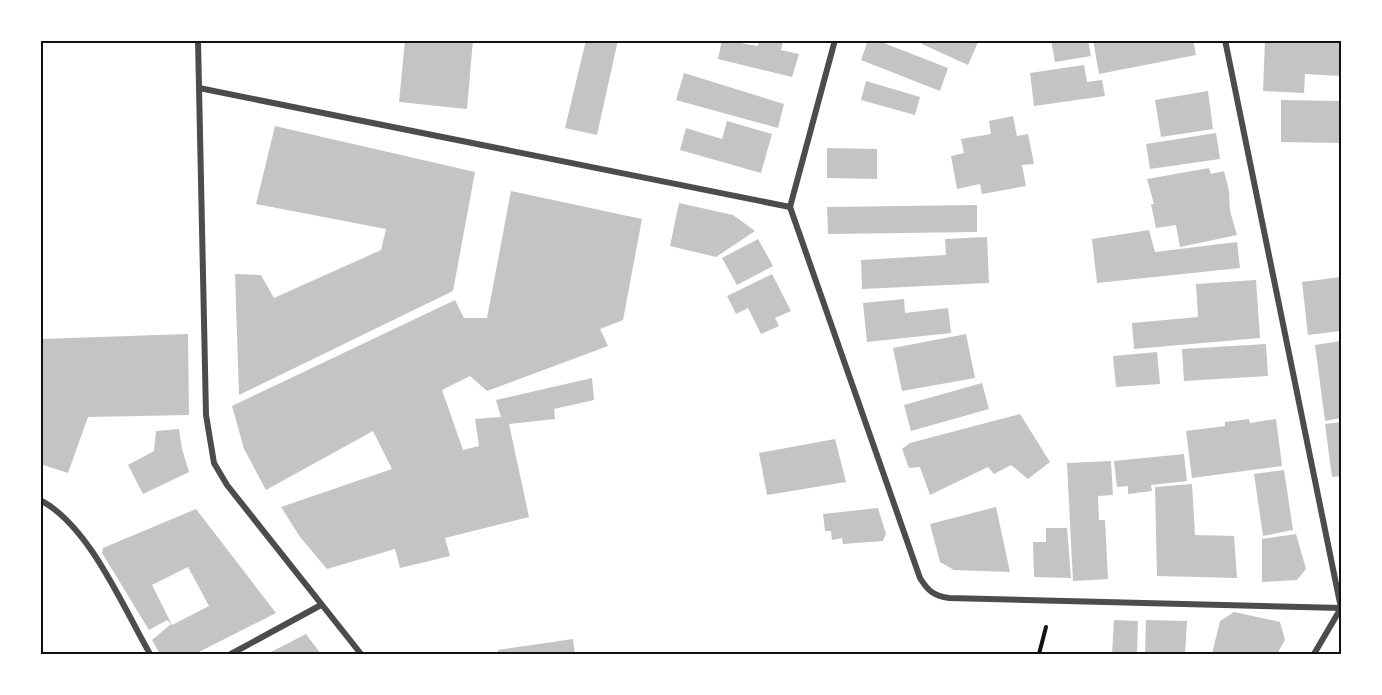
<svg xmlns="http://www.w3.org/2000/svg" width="1382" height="695" font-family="Cabin,sans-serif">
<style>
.building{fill:#c4c4c4;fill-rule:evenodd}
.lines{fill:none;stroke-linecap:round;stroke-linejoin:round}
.path{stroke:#111;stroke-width:4}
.minor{stroke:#4c4c4c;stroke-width:6}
.neatline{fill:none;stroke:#111;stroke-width:2}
</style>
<rect width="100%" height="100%" fill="#fff"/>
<g class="building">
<path d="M405,40H473L467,109L399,102Z"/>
<path d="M586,40H618L597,135L565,128Z"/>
<path d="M722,40L758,46L759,40L783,41L781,50L799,54L792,77L718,59Z"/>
<path d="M868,40H876L948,68L940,91L861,60Z"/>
<path d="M923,40H979L968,65L922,44Z"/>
<path d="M1051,40H1088L1091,56L1055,62Z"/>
<path d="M1093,40H1193L1196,55L1099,74Z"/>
<path d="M1265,40H1341V76L1305,74L1304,93L1263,91Z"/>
<path d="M1084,65L1087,82L1102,80L1105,96L1034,106L1030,73Z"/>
<path d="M684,73L784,104L778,128L676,100Z"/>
<path d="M866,81L920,97L915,115L861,100Z"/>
<path d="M1208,91L1213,129L1161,137L1155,100Z"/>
<path d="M1281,100L1341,101V143L1281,142Z"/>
<path d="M1013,116L1017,136L1028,134L1034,164L1022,165L1026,186L982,194L980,184L957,189L951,156L964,153L961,139L991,134L989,121Z"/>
<path d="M727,121L772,134L761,173L680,150L686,128L722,139Z"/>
<path d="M275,126L475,172L453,291L239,395L235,274L261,275L274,298L381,250L386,229L256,204Z"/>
<path d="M1216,133L1220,159L1150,169L1146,144Z"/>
<path d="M827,148L877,149V179L827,178Z"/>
<path d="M1209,168L1211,174L1224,171L1229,191L1230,211L1237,235L1180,247L1176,225L1156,228L1151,204H1154L1147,179Z"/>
<path d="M511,191L642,219L623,320L600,329L608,346L487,391L470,376L442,390L463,450L479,446L475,419L501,417L496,400L592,378L594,400L554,409L555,419L509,424L529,517L445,538L450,556L400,568L395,549L327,569L300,537L281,507L392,469L373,431L266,490L244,449L232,406L455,300L464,318H487Z"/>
<path d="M679,203L733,215L755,231L716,257L670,246Z"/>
<path d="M977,205V232L828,234L827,207Z"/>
<path d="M1149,230L1155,252L1237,242L1240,268L1097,283L1092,239Z"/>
<path d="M987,237L989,283L862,289L861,260L946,255L945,239Z"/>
<path d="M758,239L773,266L737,285L722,258Z"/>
<path d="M772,274L791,311L775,318L779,326L761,334L748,308L736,314L727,296Z"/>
<path d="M1341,277V331L1308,335L1302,282Z"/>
<path d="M1256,280L1260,338L1134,349L1132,323L1198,317L1196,284Z"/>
<path d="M904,299L905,313L948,308L951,333L867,342L863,303Z"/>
<path d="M188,334L189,415L88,417L68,473L40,464V339Z"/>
<path d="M966,334L975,378L902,391L893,348Z"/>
<path d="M1341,341V418L1325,421L1315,345Z"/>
<path d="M1266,344L1268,376L1184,381L1182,349Z"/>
<path d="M1157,352L1160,384L1116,387L1113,356Z"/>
<path d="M982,383L989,409L911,431L904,405Z"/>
<path d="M1020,414L1050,462L1028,479L1011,465L994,474L988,467L930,495L920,467L909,468L902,449L910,443Z"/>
<path d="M1249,419L1250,423L1276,419L1282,466L1192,478L1186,431L1225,426V422Z"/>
<path d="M1341,422V476L1332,477L1325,424Z"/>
<path d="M179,429L182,449L189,472L143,494L128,465L154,451L156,431Z"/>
<path d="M835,439L846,482L767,495L759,453Z"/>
<path d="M1184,454L1187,481L1151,485L1152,491L1128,494V486L1117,487L1114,461Z"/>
<path d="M1111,461L1113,495L1098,496L1099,520H1105L1108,579L1073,581L1067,463Z"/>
<path d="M1284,470L1293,530L1263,536L1254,474Z"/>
<path d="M1192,484L1195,535L1234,536L1237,578L1157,576L1155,487Z"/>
<path d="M996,507L1010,572L954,570L940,562L930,524Z"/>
<path d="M878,508L886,534L883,541L843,544L842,538L832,540L831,531H825L823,514Z"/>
<path d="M196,509L276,613L195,654H160L152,640L171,624L167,620L149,630L102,553L103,548ZM188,567L209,606L172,625L152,585Z"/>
<path d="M1046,528H1067L1071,578L1034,577L1033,542H1046Z"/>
<path d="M1296,534L1306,569L1297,580L1262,582V539Z"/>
<path d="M1234,612L1280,622L1285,640L1277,654H1212L1220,621Z"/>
<path d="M1114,620L1138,621L1137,654H1112Z"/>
<path d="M1146,620L1187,621L1185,654H1145Z"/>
<path d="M306,634L321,654H267Z"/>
<path d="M573,639L575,654H498V650Z"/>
</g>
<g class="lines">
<path class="path" d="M1039,654L1046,627"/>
<g class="minor">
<path d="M198,40L206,415L214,463L227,485L361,654"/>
<path d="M835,40L790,207L920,578C928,591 934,596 949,598L1342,608"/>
<path d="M1225,40L1341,608L1314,654"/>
<path d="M199,88L790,207"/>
<path d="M40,500C89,525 123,607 150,654"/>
<path d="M231,654L321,605"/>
</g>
</g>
<rect width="1382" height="695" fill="none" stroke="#ffffff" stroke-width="84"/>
<rect x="42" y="42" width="1298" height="611" class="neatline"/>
</svg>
